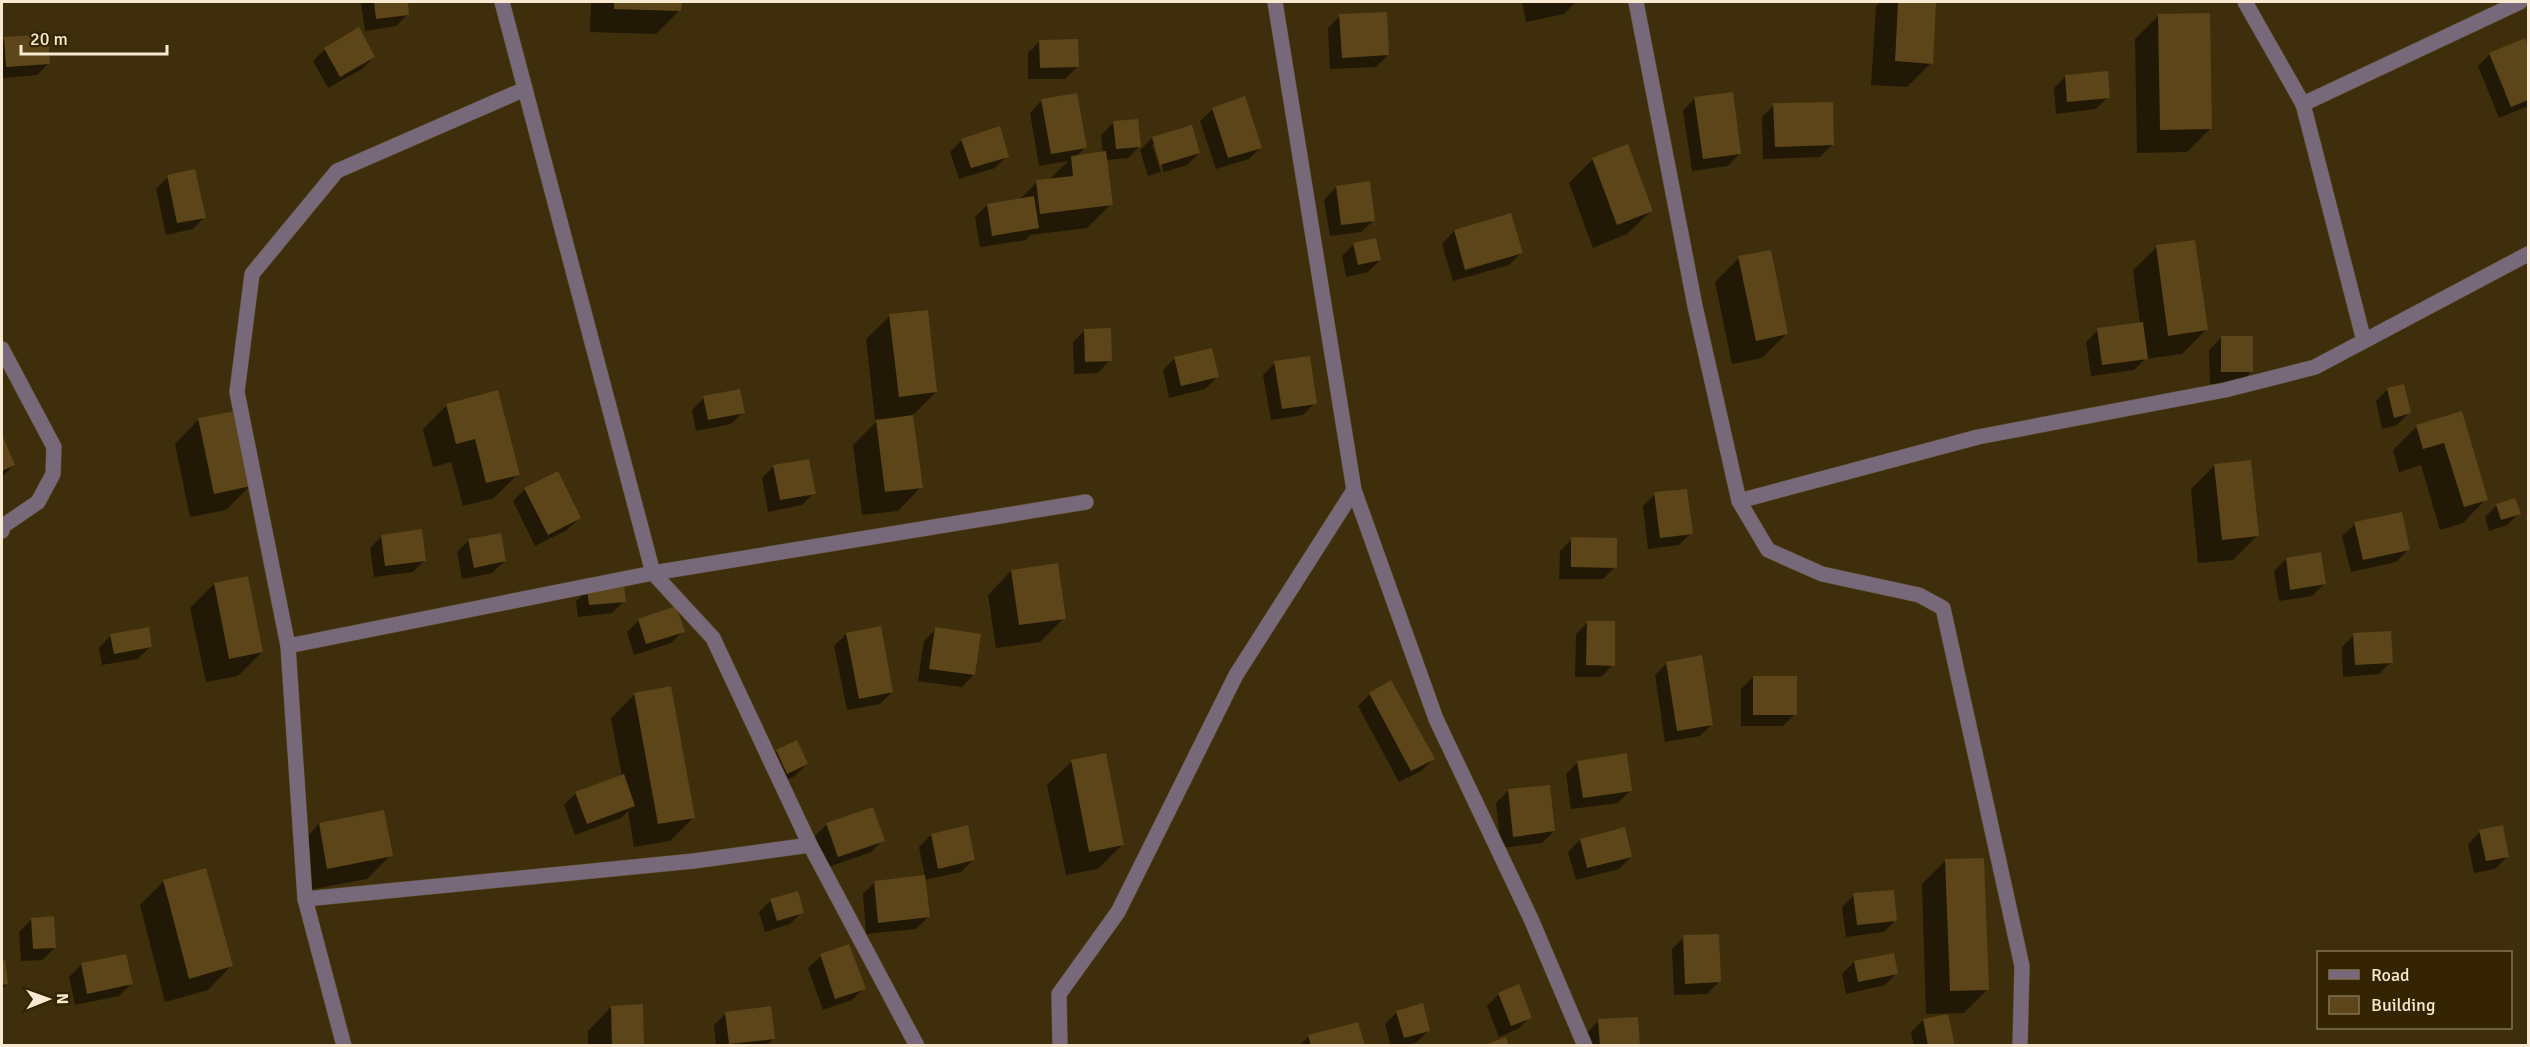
<svg xmlns="http://www.w3.org/2000/svg" width="2530" height="1047" font-family="Signika,sans-serif">
<style>
.shadow{fill:#0007}
.building{fill:#5c4518}
.lines{fill:none;stroke-linecap:round;stroke-linejoin:round}
.minor-casing{stroke:#5c4c2b;stroke-width:16}
.minor{stroke:#776979;stroke-width:15}
</style>
<rect width="100%" height="100%" fill="#3e2e0b"/>
<g class="shadow">
<path d="M361,2H406L408,14L396,26L365,31Z"/>
<path d="M591,2H680V10L656,34L590,32Z"/>
<path d="M1522,2H1576L1564,14L1526,22Z"/>
<path d="M1880,2H1935L1931,63L1907,87L1871,85L1876,6Z"/>
<path d="M2159,15L2211,128L2187,152L2137,153L2135,39Z"/>
<path d="M1340,16L1388,55L1376,67L1330,69L1328,28Z"/>
<path d="M358,29L374,57L362,69L328,88L313,61L325,49Z"/>
<path d="M5,39L49,63L37,75L2,78V42Z"/>
<path d="M2524,40L2528,50V106L2499,118L2478,66L2490,54Z"/>
<path d="M1040,41L1077,67L1065,79H1028V53Z"/>
<path d="M2066,76L2108,97L2096,109L2056,114L2054,88Z"/>
<path d="M1695,98L1740,153L1728,166L1692,171L1683,111Z"/>
<path d="M1042,100L1085,148L1076,156L1103,153L1101,135L1113,123L1140,146L1128,158L1106,160L1111,204L1087,228L1030,235L1026,240L980,247L975,217L987,205L1019,200L1037,182L1049,180L1068,161L1039,166L1030,113Z"/>
<path d="M1774,105L1832,145L1820,157L1763,159L1762,117Z"/>
<path d="M1213,109L1261,147L1249,159L1216,169L1200,121Z"/>
<path d="M1152,138L1199,153L1187,165L1164,172L1155,144H1152L1161,172L1148,176L1140,150Z"/>
<path d="M962,140L1007,156L995,168L959,179L950,152Z"/>
<path d="M1593,159L1651,211L1627,234L1593,248L1569,183Z"/>
<path d="M168,177L205,217L193,229L166,235L156,189Z"/>
<path d="M1336,187L1374,220L1361,232L1330,236L1324,200Z"/>
<path d="M1510,215L1521,253L1509,265L1453,281L1442,244L1454,231Z"/>
<path d="M1354,244L1380,260L1368,272L1346,277L1342,256Z"/>
<path d="M2157,247L2206,330L2182,354L2145,359L2134,370L2091,376L2086,342L2098,330L2140,324L2133,270Z"/>
<path d="M1739,258L1786,334L1762,358L1732,364L1715,282Z"/>
<path d="M890,316L936,392L912,416L921,487L898,511L862,515L853,445L879,419L875,420L866,339Z"/>
<path d="M1085,330L1110,360L1098,373L1074,374L1073,342Z"/>
<path d="M2221,338L2251,372L2239,384H2210L2209,350Z"/>
<path d="M1175,358L1217,377L1205,389L1169,398L1163,370Z"/>
<path d="M1275,363L1315,403L1303,415L1271,420L1263,375Z"/>
<path d="M2388,389L2409,413L2397,425L2382,429L2376,401Z"/>
<path d="M704,398L743,412L731,424L696,431L692,410Z"/>
<path d="M447,405L518,474L494,498L463,506L451,462L433,467L423,429Z"/>
<path d="M2461,413L2486,499L2463,523L2440,530L2421,465L2399,472L2393,450L2417,426Z"/>
<path d="M198,420L250,486L226,510L190,517L175,444Z"/>
<path d="M2,437L14,465L2,477Z"/>
<path d="M2215,465L2257,536L2233,560L2198,563L2191,489Z"/>
<path d="M774,466L814,493L802,505L768,512L762,478Z"/>
<path d="M525,489L579,518L567,530L535,546L513,501Z"/>
<path d="M1655,494L1691,533L1679,545L1648,549L1643,506Z"/>
<path d="M2497,505L2519,513L2507,525L2489,531L2485,517Z"/>
<path d="M2355,524L2408,550L2396,562L2351,572L2342,536Z"/>
<path d="M382,536L425,560L413,572L374,577L370,548Z"/>
<path d="M1572,539L1615,567L1603,579H1559L1560,551Z"/>
<path d="M469,540L505,561L492,573L462,579L457,552Z"/>
<path d="M2286,559L2324,584L2312,596L2279,601L2274,571Z"/>
<path d="M1011,571L1064,618L1040,642L996,648L988,595Z"/>
<path d="M214,584L262,652L238,676L206,682L190,608Z"/>
<path d="M588,589L624,601L612,613L578,617L576,601Z"/>
<path d="M639,620L683,631L671,643L634,655L627,632Z"/>
<path d="M1588,622L1613,665L1601,677H1575L1576,634Z"/>
<path d="M936,629L974,674L962,687L918,681L924,641Z"/>
<path d="M846,634L892,692L880,704L847,710L834,646Z"/>
<path d="M111,635L150,647L138,659L102,665L99,648Z"/>
<path d="M2354,635L2391,662L2379,674L2343,677L2342,647Z"/>
<path d="M1667,663L1712,724L1700,736L1665,742L1655,675Z"/>
<path d="M1753,677L1795,714L1783,726H1741V689Z"/>
<path d="M635,694L694,817L670,841L634,847L628,811L621,818L575,835L564,805L576,793L622,777L611,718Z"/>
<path d="M1370,694L1433,759L1421,771L1399,782L1358,706Z"/>
<path d="M777,751L807,764L795,776L774,785L765,763Z"/>
<path d="M1105,755L1122,845L1098,869L1066,875L1047,785L1071,762Z"/>
<path d="M1578,762L1630,791L1618,803L1571,809L1566,774Z"/>
<path d="M1508,791L1554,831L1542,843L1501,848L1496,803Z"/>
<path d="M319,824L391,855L367,879L303,891L296,848Z"/>
<path d="M827,824L883,840L871,852L826,868L815,836Z"/>
<path d="M2480,832L2507,857L2495,869L2474,873L2468,844Z"/>
<path d="M931,835L973,860L961,872L924,880L928,917L916,929L866,934L863,894L875,882L925,877L919,847Z"/>
<path d="M1580,840L1631,857L1619,869L1576,880L1568,852Z"/>
<path d="M1945,861L1988,989L1964,1013L1926,1014L1922,884Z"/>
<path d="M164,881L231,966L208,990L165,1002L140,905Z"/>
<path d="M1854,895L1896,920L1884,932L1846,937L1842,907Z"/>
<path d="M771,900L802,912L790,924L765,932L759,912Z"/>
<path d="M31,920L55,948L42,960L21,961L19,932Z"/>
<path d="M1684,937L1719,982L1707,994L1674,995L1672,949Z"/>
<path d="M849,946L864,988L852,1000L823,1010L808,968L821,956Z"/>
<path d="M125,956L131,984L119,996L75,1005L69,977L81,965Z"/>
<path d="M2,962H4L7,984L2,989Z"/>
<path d="M1854,962L1897,973L1885,985L1846,994L1842,974Z"/>
<path d="M1499,994L1530,1017L1518,1029L1499,1037L1487,1006Z"/>
<path d="M611,1007L643,1046H588V1031Z"/>
<path d="M1397,1012L1429,1030L1417,1042L1405,1046H1391L1385,1024Z"/>
<path d="M726,1013L774,1038L766,1046H716L714,1025Z"/>
<path d="M1599,1020L1638,1046H1588L1587,1033Z"/>
<path d="M1923,1020L1953,1046H1914L1911,1032Z"/>
<path d="M1309,1036L1364,1046H1299Z"/>
</g>
<g class="building">
<path d="M374,2H408L409,15L376,19Z"/>
<path d="M614,2H682L681,11L614,9Z"/>
<path d="M1898,2H1936L1933,64L1895,61Z"/>
<path d="M1387,12L1389,55L1342,58L1339,14Z"/>
<path d="M2210,13L2212,129L2160,130L2158,14Z"/>
<path d="M359,27L375,57L340,77L324,48Z"/>
<path d="M48,34L50,64L6,67L4,37Z"/>
<path d="M2525,38L2528,46V100L2511,107L2489,53Z"/>
<path d="M1078,39L1079,67L1040,68L1039,40Z"/>
<path d="M2108,71L2110,98L2067,102L2065,75Z"/>
<path d="M1733,92L1741,154L1703,159L1694,97Z"/>
<path d="M1077,93L1087,148L1051,154L1041,99Z"/>
<path d="M1245,96L1262,148L1228,158L1212,108Z"/>
<path d="M1833,102L1834,145L1775,147L1773,103Z"/>
<path d="M1138,119L1141,147L1116,149L1113,121Z"/>
<path d="M1192,125L1200,153L1160,165L1152,137Z"/>
<path d="M1000,126L1009,157L971,168L961,139Z"/>
<path d="M1628,144L1653,211L1617,225L1592,158Z"/>
<path d="M1106,151L1113,205L1040,214L1036,180L1073,176L1071,156Z"/>
<path d="M195,169L206,218L177,223L167,175Z"/>
<path d="M1370,181L1375,221L1341,225L1336,186Z"/>
<path d="M1034,196L1039,228L992,236L987,204Z"/>
<path d="M1511,213L1523,253L1465,270L1454,230Z"/>
<path d="M1376,238L1381,260L1358,265L1353,243Z"/>
<path d="M2195,240L2208,330L2168,336L2156,245Z"/>
<path d="M1771,250L1788,334L1756,341L1738,256Z"/>
<path d="M928,310L937,392L899,397L889,314Z"/>
<path d="M2143,322L2148,359L2102,365L2097,328Z"/>
<path d="M1111,328L1112,361L1085,362L1084,329Z"/>
<rect x="2221" y="336" width="32" height="36"/>
<path d="M1212,348L1219,377L1181,386L1174,357Z"/>
<path d="M1310,356L1317,404L1282,409L1274,361Z"/>
<path d="M2404,384L2411,413L2394,418L2387,388Z"/>
<path d="M740,389L745,413L708,420L703,396Z"/>
<path d="M498,390L520,475L486,483L475,439L456,444L446,404Z"/>
<path d="M236,411L251,486L214,494L198,418Z"/>
<path d="M2462,411L2488,500L2464,507L2444,443L2423,449L2416,425Z"/>
<path d="M913,415L923,488L885,492L876,420Z"/>
<path d="M2,434L15,465L2,471Z"/>
<path d="M809,459L816,494L780,500L773,465Z"/>
<path d="M2251,460L2259,536L2222,540L2214,464Z"/>
<path d="M558,471L581,518L548,535L524,488Z"/>
<path d="M1687,489L1693,534L1660,538L1654,492Z"/>
<path d="M2515,498L2521,514L2501,520L2496,504Z"/>
<path d="M2402,512L2410,550L2363,560L2354,522Z"/>
<path d="M422,529L426,561L385,566L381,535Z"/>
<path d="M501,533L506,561L474,568L468,539Z"/>
<path d="M1571,537L1617,538V568L1571,567Z"/>
<path d="M2321,552L2326,584L2290,590L2286,558Z"/>
<path d="M1058,563L1066,619L1019,625L1011,570Z"/>
<path d="M248,576L263,652L229,659L214,583Z"/>
<path d="M624,584L626,602L589,605L587,587Z"/>
<path d="M676,606L685,632L646,644L638,619Z"/>
<path d="M1587,621H1615V666L1586,665Z"/>
<path d="M881,626L893,692L859,699L846,633Z"/>
<path d="M149,627L152,647L114,654L110,634Z"/>
<path d="M935,627L981,634L975,675L929,669Z"/>
<path d="M2391,631L2393,663L2355,665L2353,633Z"/>
<path d="M1702,655L1713,725L1677,731L1666,662Z"/>
<rect x="1753" y="676" width="44" height="39"/>
<path d="M1391,680L1435,759L1411,771L1369,693Z"/>
<path d="M671,686L695,818L658,824L634,693Z"/>
<path d="M797,740L808,764L787,774L776,750Z"/>
<path d="M1106,753L1124,845L1089,852L1071,760Z"/>
<path d="M1627,753L1632,791L1583,798L1577,761Z"/>
<path d="M624,774L635,806L587,824L575,792Z"/>
<path d="M1550,785L1555,831L1513,837L1508,789Z"/>
<path d="M873,807L885,841L838,857L826,823Z"/>
<path d="M384,810L393,856L327,869L319,823Z"/>
<path d="M968,825L975,860L938,869L931,834Z"/>
<path d="M2503,825L2509,857L2486,861L2479,830Z"/>
<path d="M1625,827L1632,857L1587,868L1580,839Z"/>
<path d="M1984,858L1989,990L1950,991L1945,859Z"/>
<path d="M206,868L233,966L189,979L163,880Z"/>
<path d="M925,875L930,917L878,923L874,881Z"/>
<path d="M1894,890L1897,921L1857,925L1853,893Z"/>
<path d="M798,891L804,913L777,921L770,899Z"/>
<path d="M54,916L56,948L33,949L31,918Z"/>
<path d="M1719,934L1721,982L1685,984L1683,935Z"/>
<path d="M849,944L866,989L835,999L820,954Z"/>
<path d="M1894,953L1898,974L1858,982L1854,961Z"/>
<path d="M126,954L133,984L87,994L81,963Z"/>
<path d="M5,960L8,984L2,985V961Z"/>
<path d="M1519,984L1532,1018L1511,1026L1498,993Z"/>
<path d="M1423,1003L1430,1031L1404,1038L1396,1011Z"/>
<path d="M643,1004L644,1046H612L611,1006Z"/>
<path d="M771,1006L775,1039L729,1044L725,1012Z"/>
<path d="M1948,1014L1955,1046H1928L1923,1019Z"/>
<path d="M1638,1017L1640,1046H1600L1598,1019Z"/>
<path d="M1358,1022L1365,1046H1311L1308,1035Z"/>
<path d="M1506,1037L1509,1046H1485V1045Z"/>
</g>
<g class="lines">
<g class="minor-casing">
<g id="minor">
<path d="M502,2L653,573L713,638L810,845L917,1046"/>
<path d="M1275,2L1354,490L1436,719L1531,919L1585,1046"/>
<path d="M1636,2L1695,306L1739,501L1768,550L1822,574L1919,595L1943,608L2022,966L2020,1046"/>
<path d="M2245,2L2303,104L2364,341"/>
<path d="M2303,104L2520,2"/>
<path d="M2,349L54,447L53,474L38,502L3,526L2,531"/>
<path d="M1739,501L1978,437L2225,390L2315,367L2528,254"/>
<path d="M288,646L653,573L1086,502"/>
<path d="M305,899L694,861L810,845"/>
<path d="M344,1046L305,899L288,646L237,392L252,274L337,171L525,89"/>
<path d="M1060,1046L1059,994L1118,912L1236,675L1354,490"/>
</g>
</g>
<use href="#minor" class="minor"/>
</g>
<rect width="2530" height="1047" fill="none" stroke="#f7e9d2" stroke-width="6"/>
<rect x="2317" y="951" width="195" height="78" fill="#342401" stroke="#827355" stroke-width="1.5"/>
<rect x="2329" y="970" width="30" height="9" fill="#776979" stroke="#827355" stroke-width="1.5"/>
<text x="2371" y="981" font-size="18" fill="#f7e9d2">Road</text>
<rect x="2329" y="996" width="30" height="18" fill="#5c4518" stroke="#827355" stroke-width="1.5"/>
<text x="2371" y="1011" font-size="18" fill="#f7e9d2">Building</text>
<g transform="translate(48 999) rotate(89)" stroke="#342401" stroke-width="4.5" paint-order="stroke">
<path d="M0-4.5L10 22L0 15L-10 22Z" fill="#f7e9d2"/>
<text y="-9" font-size="16" font-weight="bold" text-anchor="middle" fill="#f7e9d2">N</text>
</g>
<path d="M21 45v9h146v-9" fill="none" stroke="#f7e9d2" stroke-width="3"/>
<text x="30" y="45" font-size="18" fill="#f7e9d2" stroke="#342401" stroke-width="4.5" paint-order="stroke">20 m</text>
</svg>
